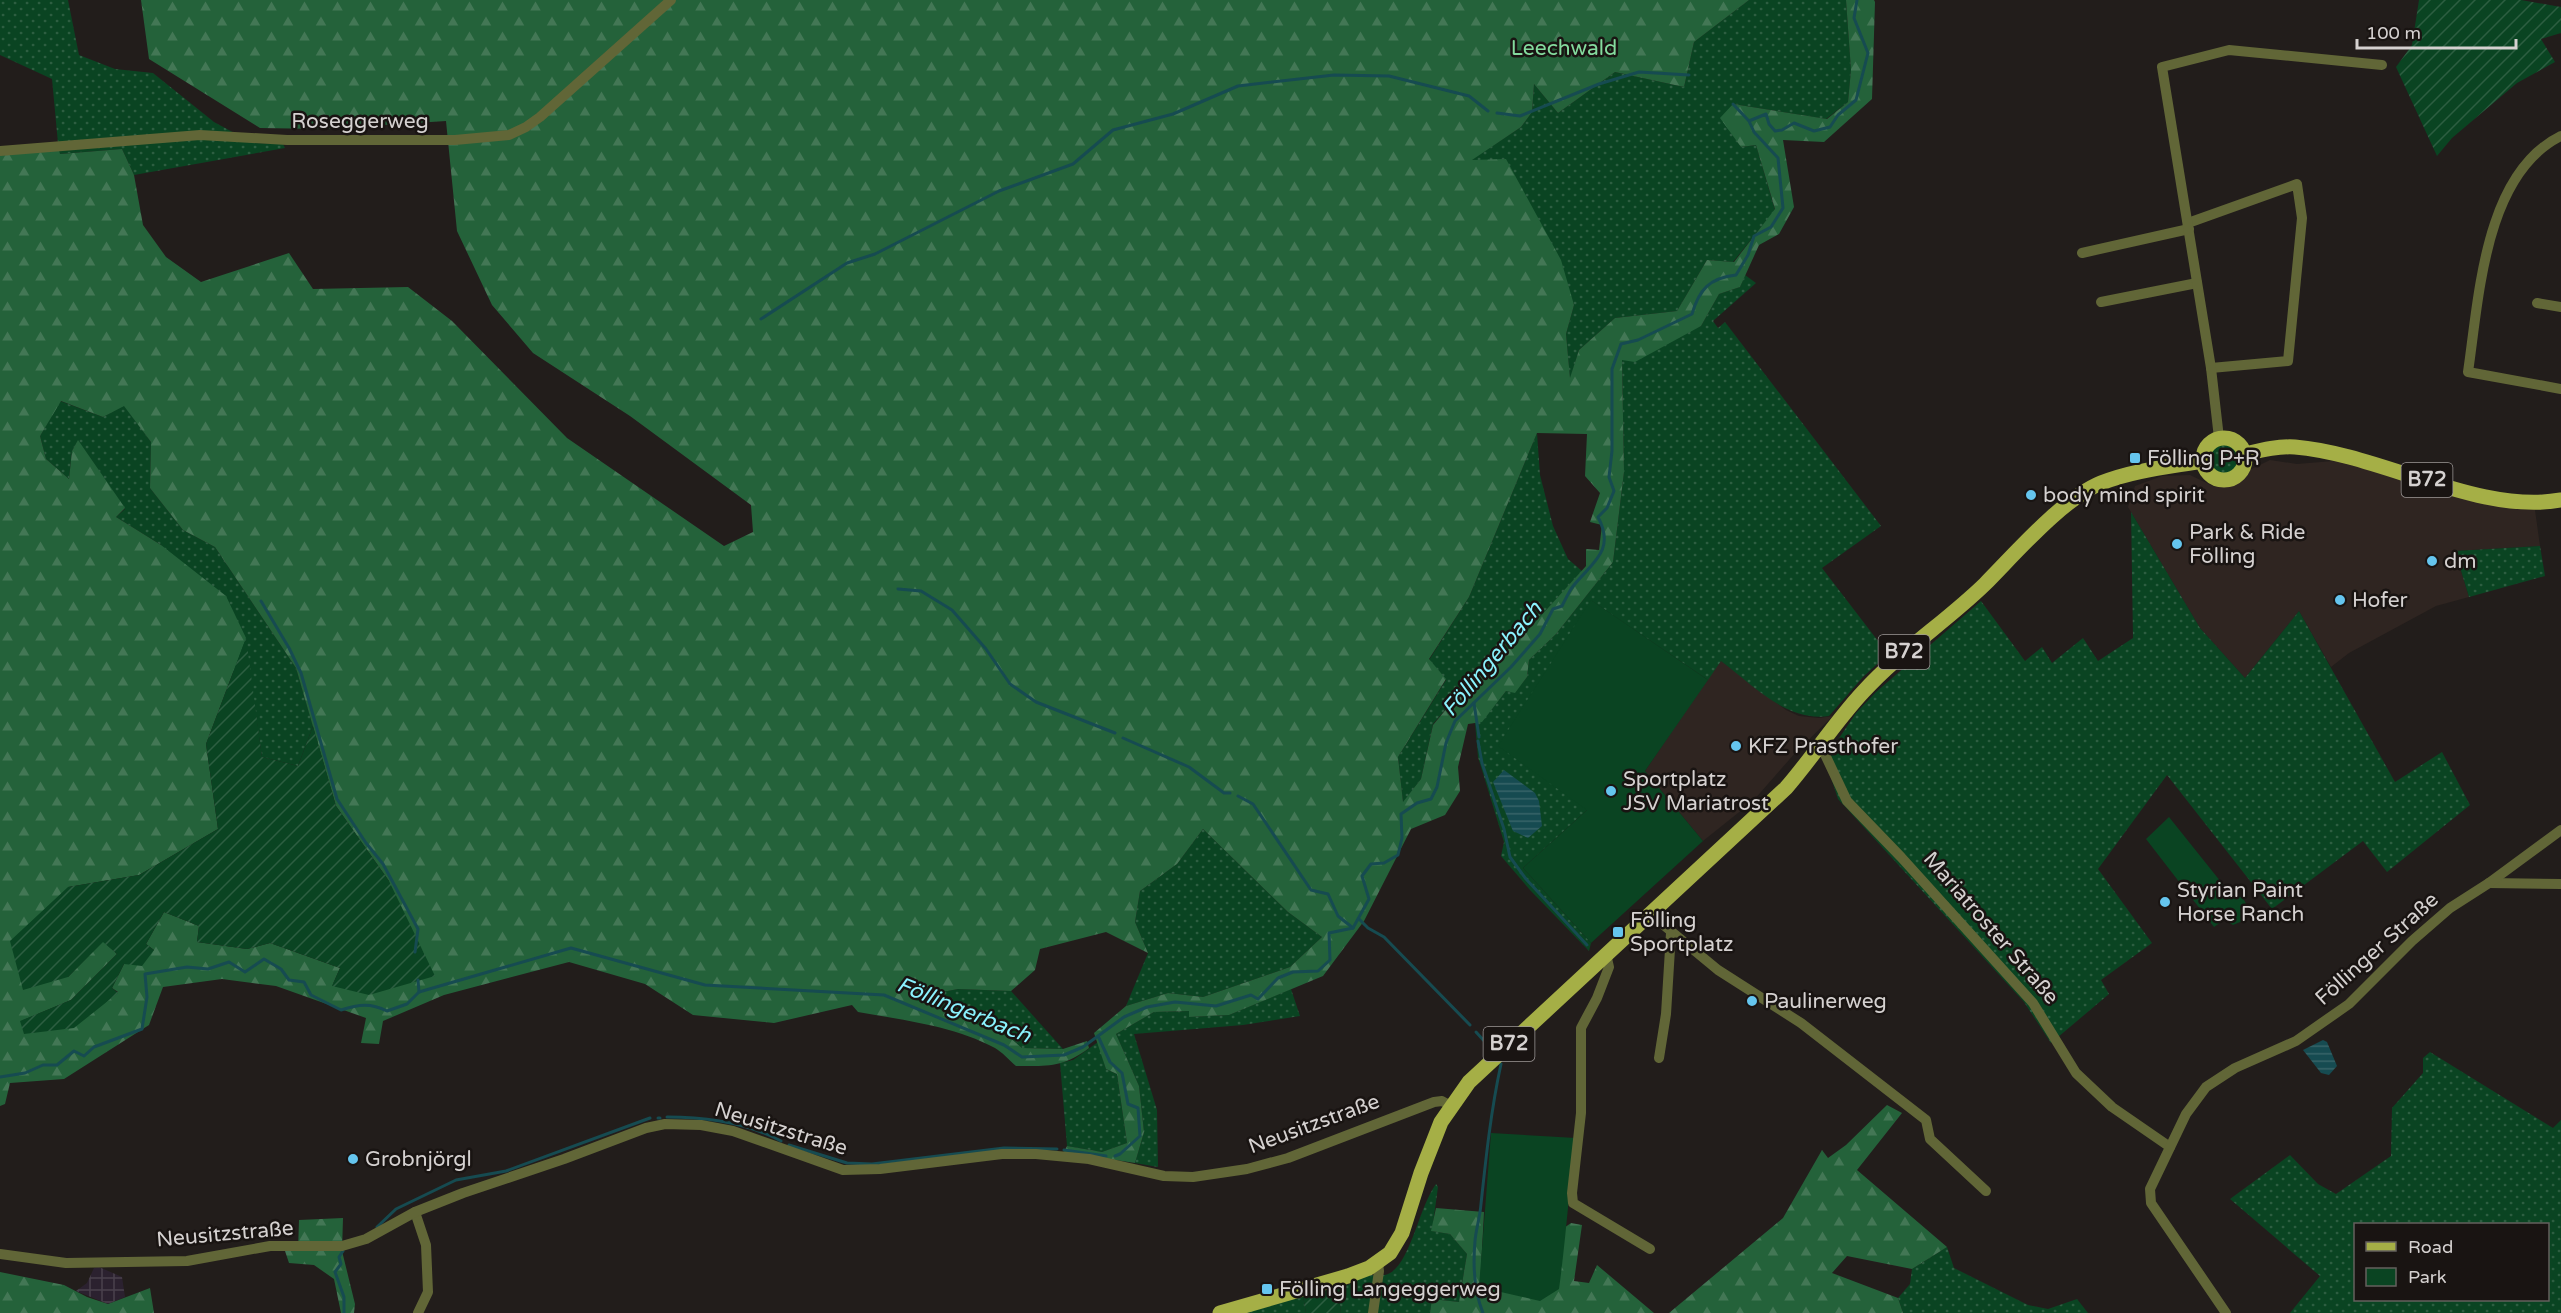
<svg xmlns="http://www.w3.org/2000/svg" width="2561" height="1313" font-family="'Varela Round',sans-serif">
<style>
.built{fill:#2f2521}
.industrial{fill:url(#industrial-grid)}
.grass{fill:url(#grass-dots);fill-rule:evenodd}
.forest{fill:url(#forest-firs);fill-rule:evenodd}
.park{fill:#0a4422}
.garden{fill:url(#garden-furrows)}
.water{fill:url(#water-rules)}
.lines{fill:none;stroke-linecap:round;stroke-linejoin:round}
.stream{stroke:#164b51;stroke-width:3}
.street{stroke:#616637;stroke-width:10}
.primary{stroke:#a5af46;stroke-width:15}
.poi-dot{fill:#65c5ee;stroke:#191412;stroke-width:2}
.labels{text-anchor:middle;dominant-baseline:central;stroke-width:5;stroke-linejoin:round;paint-order:stroke}
.shield{fill:#191412;stroke:#9d9897;stroke-width:1.5}
.shield-label{font-size:20px;font-weight:bold;fill:#d5d1d0}
.park-label{font-size:21px;fill:#84dc9e;stroke:#191412}
.street-label{font-size:21px;fill:#d5d1d0;stroke:#191412}
.poi-label{font-size:21px;fill:#d5d1d0;stroke:#191412;text-anchor:start}
.water-label{font-size:22px;font-style:italic;fill:#8af2fd;stroke:#191412}
</style>
<defs>
<pattern id="industrial-grid" width="8" height="8" patternUnits="userSpaceOnUse" patternTransform="scale(1.5)"><rect width="8" height="8" fill="#2b212f"/><path d="M0 4h8M4 0v8" fill="none" stroke="#49404c"/></pattern>
<pattern id="grass-dots" width="8" height="8" patternUnits="userSpaceOnUse" patternTransform="scale(1.5)"><rect width="8" height="8" fill="#0a4422"/><path d="M2 2h.1M6 6h.1" fill="none" stroke="#2d5e41" stroke-width="1.8" stroke-linecap="round"/></pattern>
<pattern id="forest-firs" width="22" height="20" patternUnits="userSpaceOnUse" patternTransform="scale(1.5)"><rect width="22" height="20" fill="#24623a"/><path d="M5 1l3.5 6h-7zM16 11l3.5 6h-7z" fill="#437755"/></pattern>
<pattern id="garden-furrows" width="10" height="10" patternUnits="userSpaceOnUse" patternTransform="scale(1.5)"><rect width="10" height="10" fill="#0a4422"/><path d="M-1 1l2-2M0 10L10 0M9 11l2-2" fill="none" stroke="#2d5e41"/></pattern>
<pattern id="water-rules" width="6" height="5" patternUnits="userSpaceOnUse" patternTransform="scale(1.5)"><rect width="6" height="5" fill="#164b51"/><path d="M0 2.5h6" fill="none" stroke="#376469"/></pattern>
</defs>
<rect width="100%" height="100%" fill="#221d1b"/>
<g class="built">
<path d="M2270,460L2297,464L2333,461L2368,469L2432,492L2535,510L2540,546L2455,551L2469,597L2436,606L2349,653L2331,667L2299,611L2245,678L2200,628L2128,507L2135,486L2162,476L2190,475L2215,487Z"/>
<path d="M1720,660L1786,710L1799,716L1819,718L1833,716L1796,752L1753,801L1703,841L1645,771Z"/>
</g>
<path class="industrial" d="M99,1267L122,1277L125,1297L108,1304L76,1291L87,1283L94,1268Z"/>
<g class="grass">
<path d="M0,0H68L79,55L115,69L153,73L214,122L253,143L283,144L285,148L134,175L122,149L59,154L52,79L0,55Z"/>
<path d="M1749,0H1846L1851,70L1848,102L1826,119L1733,104L1730,130L1741,147L1756,145L1775,210L1733,262L1707,260L1677,311L1615,318L1579,350L1570,380L1566,334L1574,305L1532,210L1506,160H1471L1521,127L1532,112L1534,84L1558,113L1615,72L1684,87L1694,42Z"/>
<path d="M1745,275L1756,283L1713,321L1718,328L1725,322L1881,526L1822,568L1888,654L1863,677L1829,716C1786,722 1753,685 1721,661L1708,680L1592,601L1587,810L1523,868L1591,943L1589,951L1530,890L1501,856L1504,842L1478,757L1475,723L1482,721L1506,691L1515,692L1527,677L1529,660L1556,634L1613,562L1624,472L1622,359L1701,326L1719,294L1740,287Z"/>
<path d="M60,401L103,417L124,405L151,442L150,488L183,530L215,547L296,668L313,726L298,766L262,757L255,709L161,545L116,517L125,509L78,441L72,451L69,479L46,459L40,436Z"/>
<path d="M1537,433L1540,475L1553,526L1568,559L1582,571L1518,641L1463,689L1433,724L1421,779L1403,803L1398,757L1446,680L1429,660L1469,597Z"/>
<circle cx="2224" cy="460" r="16"/>
<path d="M2131,512L2200,628L2245,678L2299,611L2395,782L2442,752L2470,805L2387,872L2363,841L2272,909L2167,775L2098,869L2152,943L2101,980L2109,994L2051,1043L2024,1002L1838,799L1825,759L1856,713L1876,692L1981,601L2025,661L2042,647L2052,663L2083,638L2098,661L2133,638Z"/>
<path d="M2540,546L2545,576L2469,597L2455,551Z"/>
<path d="M1203,829L1288,912L1322,937L1290,967L1203,997L1168,993L1126,1006L1148,953L1135,922L1140,891L1177,864Z"/>
<path d="M958,989L1011,991L1063,1049L1022,1048L1009,1037L910,998Z"/>
<path d="M1291,989L1300,1016L1243,1025L1134,1034L1157,1110L1158,1167L1135,1163L1144,1132L1139,1086L1116,1034L1154,1012L1190,1011L1189,1017L1229,1015Z"/>
<path d="M1098,1042L1106,1069L1117,1074L1127,1143L1102,1152L1067,1146L1060,1063L1073,1060Z"/>
<path d="M2430,1052L2553,1128L2561,1120V1313H2290L2320,1276L2230,1199L2290,1155L2318,1184L2336,1194L2391,1156L2392,1108L2423,1073V1058ZM2356,1224H2548V1300H2356Z"/>
<path d="M1436,1184L1438,1187L1432,1231L1450,1234L1467,1254L1459,1302L1432,1299L1430,1313H1341L1338,1287C1351,1286 1353,1281 1363,1277C1371,1273 1382,1278 1390,1273C1411,1261 1419,1207 1436,1184Z"/>
<path d="M1947,1247L1954,1268L2028,1305L2048,1309L2077,1299L2088,1313H1903L1898,1298L1910,1284L1912,1269Z"/>
<path d="M1303,1296L1306,1313H1244Z"/>
</g>
<g class="forest">
<path d="M141,0H1749L1694,42L1684,87L1615,72L1558,113L1534,84L1532,112L1521,127L1472,160L1506,159L1561,260L1574,305L1566,334L1570,378L1579,350L1615,318L1677,311L1707,260L1734,262L1775,209L1756,145L1741,147L1720,118L1733,104L1827,119L1848,102L1851,70L1846,0H1874L1875,2L1872,99L1824,142L1783,140L1794,207L1779,234L1759,245L1740,287L1719,294L1701,326L1635,362L1622,360L1624,472L1613,562L1556,634L1529,660L1527,677L1515,693L1506,691L1482,722L1468,724L1458,767L1460,791L1445,815L1411,829L1364,921L1323,976L1229,1015L1189,1017V1011L1154,1012L1116,1034L1139,1086L1144,1132L1135,1163L1064,1152L1067,1146L1102,1152L1127,1143L1117,1074L1106,1069L1094,1033L1126,1006L1168,993L1203,997L1290,967L1322,937L1288,912L1203,829L1177,864L1140,891L1135,922L1148,953L1106,932L1040,949L1035,970L1011,991L958,989L911,998L1009,1037L1022,1048L1063,1049L1087,1041L1089,1048C1063,1068 1047,1066 1016,1066C1009,1060 1002,1052 995,1048C954,1026 903,1020 858,1012L852,1005L774,1023L693,1015L645,984L569,962L444,995L383,1021L379,1044L361,1043L366,1018L276,986L222,979L163,987L149,1025L64,1079L10,1083L5,1104L0,1106V151L58,147L60,154L122,149L134,175L143,225L166,257L201,282L289,253L313,289L408,287L452,321L567,438L724,546L753,532L751,505L630,416L533,353L492,305L457,231L446,121L322,129L260,128L149,59ZM61,401L103,417L124,406L151,442L150,488L183,530L215,547L296,668L336,806L389,881L332,986L340,968L270,943L247,949L197,942L199,926L164,912L146,944L154,950L124,964L112,988L118,992L21,1021L71,1000L117,954L103,941L68,977V887L139,875L218,829L206,744L246,638L226,596L161,545L116,517L125,508L78,440L72,451L69,479L46,459L40,436ZM1537,433L1587,434L1585,476L1600,493L1590,522L1602,525L1599,550L1586,549V566L1518,641L1463,689L1433,725L1421,779L1403,802L1398,757L1446,679L1429,659L1469,597Z"/>
<path d="M1887,1105L1902,1113L1857,1170L1947,1247L1912,1269L1847,1256L1832,1273L1898,1298L1903,1313H1669L1783,1218L1822,1150L1828,1158L1846,1145Z"/>
<path d="M1436,1208L1484,1212L1480,1287L1571,1223L1582,1225L1574,1281L1589,1283L1597,1265L1654,1313H1430L1432,1299L1459,1302L1467,1254L1450,1234L1431,1231Z"/>
<path d="M343,1218L342,1251L355,1304L354,1313H341L334,1279L314,1265L289,1263L285,1251H298L299,1220Z"/>
<path d="M0,1272L64,1285L87,1297L108,1304L150,1288L154,1313H0Z"/>
</g>
<g class="park">
<path d="M1591,600L1708,680L1645,771L1703,841L1591,943L1523,868L1587,810L1498,746Z"/>
<path d="M2169,817L2233,897H2242C2248,905 2249,911 2245,920L2233,925L2224,920L2214,927L2146,839Z"/>
<path d="M1491,1133L1576,1138C1569,1188 1566,1238 1559,1289L1540,1301L1479,1287Z"/>
</g>
<g class="garden">
<path d="M2419,0H2521L2561,7V33L2541,39L2555,62L2517,83L2452,138L2437,156L2396,67L2412,45Z"/>
<path d="M246,638L262,757L298,766L313,726L336,806L389,881L435,976L369,995L332,986L340,968L270,943L247,949L197,942L199,926L164,912L146,944L154,950L142,966L124,964L112,988L118,993L74,1028L24,1034L20,1021L71,1000L117,954L103,942L68,977L23,990L10,941L68,887L139,875L218,829L206,744Z"/>
<path d="M1338,1287L1341,1313H1306L1303,1296Z"/>
</g>
<g class="water">
<path d="M1504,770L1535,793L1539,801L1542,826L1528,838L1513,831L1493,782Z"/>
<path d="M2323,1040L2327,1042L2337,1066L2329,1075L2321,1073L2303,1050Z"/>
</g>
<g class="lines">
<g class="stream">
<path d="M1733,104L1748,120"/>
<path d="M1497,113L1520,116L1599,84L1639,72L1689,75"/>
<path d="M761,319L847,263L875,254L999,191L1073,164L1113,130L1173,114L1238,86L1334,75L1389,76L1469,96L1488,111"/>
<path d="M898,589L921,591L952,610L986,649L1010,684L1036,702L1115,733"/>
<path d="M261,601L289,648L301,673L337,799L366,843L383,864L418,929L415,952"/>
<path d="M1474,703L1479,737"/>
<path d="M1123,738L1189,767L1224,793H1230"/>
<path d="M1478,741L1482,763L1504,829L1510,857L1526,879L1587,945"/>
<path d="M1238,796L1253,804L1311,890L1328,894L1338,916L1353,928"/>
<path d="M1359,919L1368,928L1384,937L1470,1025"/>
<path d="M418,980L419,992"/>
<path d="M1476,1032L1486,1043"/>
<path d="M1098,1036L1110,1062L1122,1073L1128,1104L1138,1108L1140,1136L1120,1154L1115,1156"/>
<path d="M0,1077L25,1073L43,1065H57L74,1051L84,1056L94,1047L142,1029L147,997L145,974L187,967L208,969L229,962L245,972L264,959L281,969L289,980L304,982L311,995L341,1010C359,1004 371,1003 387,1011L407,1004L419,992L571,948L705,985L884,995L1004,1045L1022,1057L1064,1055L1083,1047L1124,1017L1147,1007L1175,1002L1216,1006L1251,995L1258,999L1278,978L1293,972L1318,971L1330,960L1329,933L1353,928L1369,899L1362,876L1371,864L1384,863L1398,855L1402,838L1401,814L1417,803L1431,799L1437,787L1446,743L1455,721L1511,667L1540,634L1553,609L1562,606C1565,600 1568,594 1571,589C1589,564 1617,553 1598,517L1607,508L1614,491L1609,477L1612,451V369L1621,344L1638,340L1692,314C1699,290 1709,278 1736,275L1748,255L1754,236L1771,227L1783,208L1778,158L1754,132L1749,121L1766,114L1769,124L1775,131L1782,130L1794,123L1814,131L1830,127L1838,115L1856,100L1868,53L1854,18L1857,0"/>
<path d="M667,1117C706,1117 746,1122 781,1141"/>
<path d="M658,1118H660"/>
<path d="M789,1145L847,1163L872,1164L1004,1148L1057,1149"/>
<path d="M1064,1150L1106,1156"/>
<path d="M377,1227L396,1209L456,1180L506,1171L650,1118"/>
<path d="M343,1251L339,1257L341,1264L335,1272L344,1297V1313"/>
<path d="M1483,1313C1474,1291 1473,1264 1475,1241C1476,1229 1480,1217 1481,1204C1486,1157 1491,1110 1501,1064"/>
</g>
<g class="street">
<path d="M2561,136C2484,174 2479,298 2468,372L2561,389"/>
<path d="M0,151L200,135L287,140H455L509,135L526,127L540,117L671,0"/>
<path d="M2188,223L2297,184L2302,218L2288,361L2211,368"/>
<path d="M2082,253L2189,229"/>
<path d="M2101,302L2197,283"/>
<path d="M2537,303L2561,307"/>
<path d="M2219,438L2211,368L2162,67L2229,50L2382,65"/>
<path d="M1821,746L1847,801L1901,857L2033,1003L2076,1073L2112,1107L2170,1147"/>
<path d="M2489,883L2561,884"/>
<path d="M1649,913L1718,970L1801,1023L1926,1120L1930,1139L1986,1191"/>
<path d="M1606,954L1609,967L1597,998L1581,1028V1113L1572,1193L1573,1203L1650,1249"/>
<path d="M1659,1058L1666,1014L1671,933"/>
<path d="M415,1212L426,1245L428,1292L418,1313"/>
<path d="M0,1254L66,1263L187,1261L270,1246H342L366,1239L415,1212L463,1193L564,1159L646,1128L665,1124L701,1125L733,1131L843,1170L880,1169L1002,1154H1036L1089,1159L1164,1176L1193,1177L1247,1169L1288,1158L1434,1102L1442,1101L1451,1106"/>
<path d="M1373,1313L1379,1271L1378,1263"/>
<path d="M2226,1313L2151,1203L2150,1189L2186,1114L2206,1087L2235,1068L2296,1041L2349,1004L2412,941L2450,908L2489,883L2561,830"/>
</g>
<g class="primary">
<circle cx="2224" cy="459" r="21"/>
<path d="M2245,454C2262,450 2278,446 2295,447C2380,454 2479,515 2561,500"/>
<path d="M1220,1313L1348,1276L1369,1268L1390,1253L1402,1233L1421,1173L1441,1122L1469,1082L1786,788C1813,757 1835,722 1863,692C1899,652 1946,622 1985,584C2015,554 2062,499 2101,483C2134,470 2168,467 2203,461"/>
</g>
</g>
<g class="poi-dot">
<rect x="2129" y="452" width="12" height="12" rx="3"/>
<circle cx="2031" cy="495" r="6"/>
<circle cx="2177" cy="544" r="6"/>
<circle cx="2432" cy="561" r="6"/>
<circle cx="2340" cy="600" r="6"/>
<circle cx="1736" cy="746" r="6"/>
<circle cx="1611" cy="791" r="6"/>
<circle cx="2165" cy="902" r="6"/>
<rect x="1612" y="926" width="12" height="12" rx="3"/>
<circle cx="1752" cy="1001" r="6"/>
<circle cx="353" cy="1159" r="6"/>
<rect x="1261" y="1283" width="12" height="12" rx="3"/>
</g>
<g class="labels">
<g class="shield">
<rect x="2401.5" y="463" width="51" height="34" rx="4.5"/>
<rect x="1878.5" y="635" width="51" height="34" rx="4.5"/>
<rect x="1483.5" y="1027" width="51" height="34" rx="4.5"/>
</g>
<g class="shield-label">
<text x="2427" y="480">B72</text>
<text x="1904" y="652">B72</text>
<text x="1509" y="1044">B72</text>
</g>
<g class="park-label">
<text x="1564" y="48">Leechwald</text>
</g>
<g class="street-label">
<text x="360" y="121">Roseggerweg</text>
<text transform="translate(1991 928) rotate(49)">Mariatroster Straße</text>
<text transform="translate(2377 949) rotate(-42)">Föllinger Straße</text>
<text transform="translate(1314 1124) rotate(-20)">Neusitzstraße</text>
<text transform="translate(781 1129) rotate(17)">Neusitzstraße</text>
<text transform="translate(225 1234) rotate(-5)">Neusitzstraße</text>
</g>
<g class="poi-label">
<text x="2147" y="458">Fölling P+R</text>
<text x="2043" y="495">body mind spirit</text>
<text x="2189" y="532">Park &amp; Ride<tspan x="2189" dy="24">Fölling</tspan></text>
<text x="2444" y="561">dm</text>
<text x="2352" y="600">Hofer</text>
<text x="1748" y="746">KFZ Prasthofer</text>
<text x="1623" y="779">Sportplatz<tspan x="1623" dy="24">JSV Mariatrost</tspan></text>
<text x="2177" y="890">Styrian Paint<tspan x="2177" dy="24">Horse Ranch</tspan></text>
<text x="1630" y="920">Fölling<tspan x="1630" dy="24">Sportplatz</tspan></text>
<text x="1764" y="1001">Paulinerweg</text>
<text x="365" y="1159">Grobnjörgl</text>
<text x="1279" y="1289">Fölling Langeggerweg</text>
</g>
<g class="water-label">
<text transform="translate(1492 659) rotate(-50)">Föllingerbach</text>
<text transform="translate(964 1010) rotate(22)">Föllingerbach</text>
</g>
</g>
<rect x="2354" y="1223" width="195" height="78" fill="#191412" stroke="#64605e" stroke-width="1.5"/>
<rect x="2366" y="1242" width="30" height="9" fill="#a5af46" stroke="#64605e" stroke-width="1.5"/>
<text x="2408" y="1253" font-size="18" fill="#d5d1d0">Road</text>
<rect x="2366" y="1268" width="30" height="18" fill="#0a4422" stroke="#64605e" stroke-width="1.5"/>
<text x="2408" y="1283" font-size="18" fill="#d5d1d0">Park</text>
<path d="M2357 39v9h159v-9" fill="none" stroke="#d5d1d0" stroke-width="3"/>
<text x="2366" y="39" font-size="18" fill="#d5d1d0" stroke="#191412" stroke-width="4.5" paint-order="stroke">100 m</text>
</svg>
